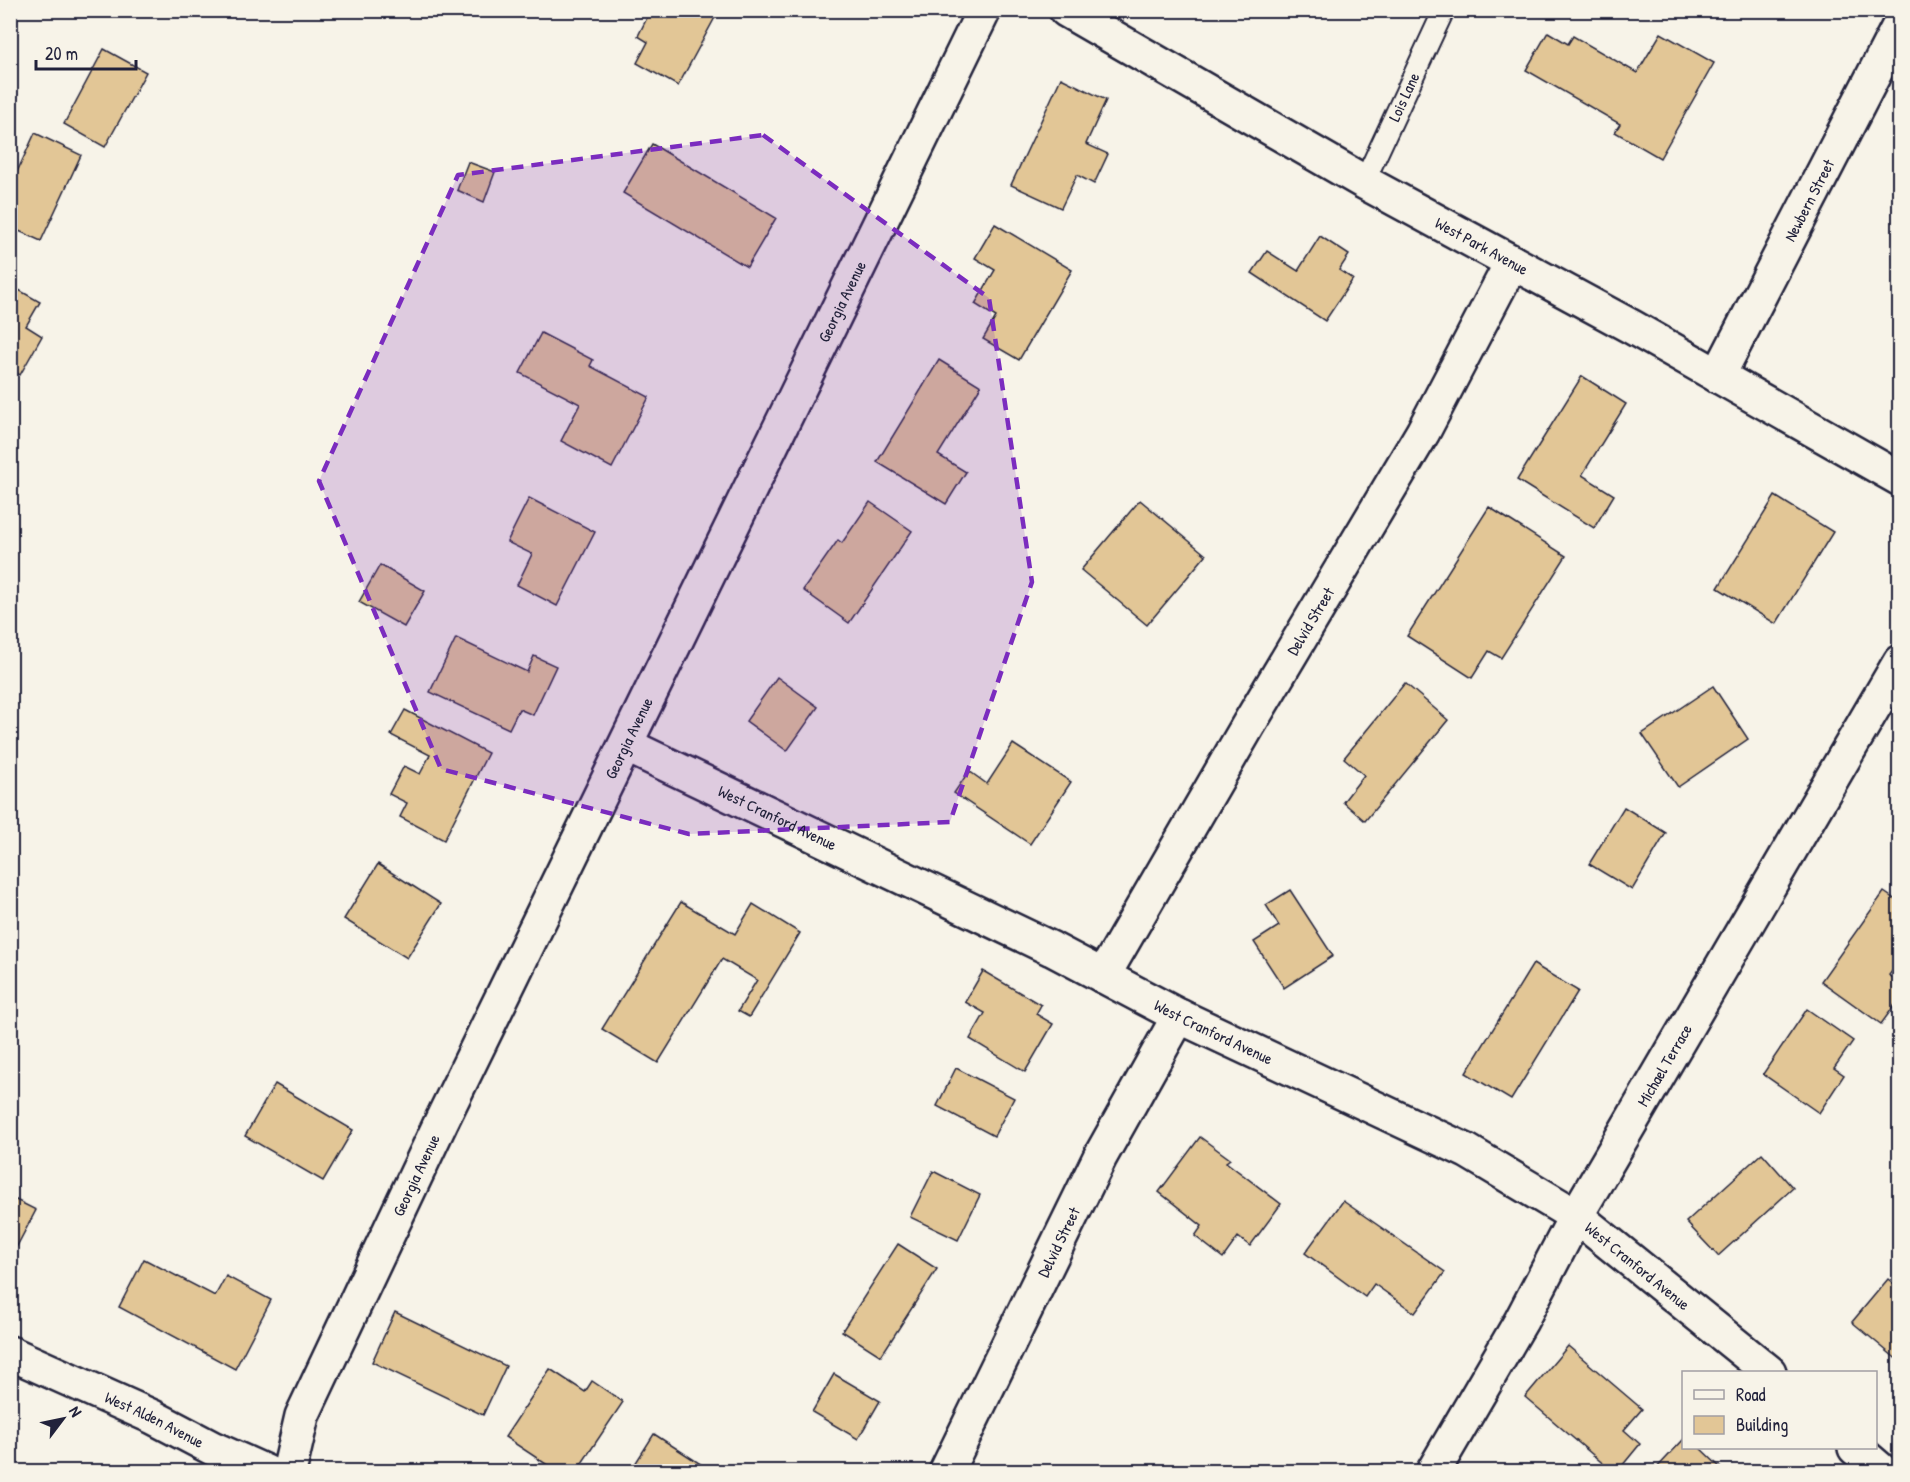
<svg xmlns="http://www.w3.org/2000/svg" width="1910" height="1482" font-family="'Patrick Hand',sans-serif">
<style>
.building{fill:#e2c696;stroke:#22223b;stroke-width:1.5}
.lines{fill:none;stroke-linecap:round;stroke-linejoin:round}
.service-casing{stroke:#22223b;stroke-width:24}
.minor-casing{stroke:#22223b;stroke-width:38}
.tertiary-casing{stroke:#22223b;stroke-width:38}
.service{stroke:#f7f3e8;stroke-width:20}
.minor{stroke:#f7f3e8;stroke-width:33}
.tertiary{stroke:#f7f3e8;stroke-width:33}
.marked{fill:#7b2cbf;fill-opacity:0.2;stroke:#7b2cbf;stroke-width:4.5;stroke-dasharray:12 8;stroke-linejoin:round}
.labels{text-anchor:middle;dominant-baseline:central;stroke-width:4.5;stroke-linejoin:round;paint-order:stroke}
.street-label{font-size:16px;fill:#22223b;stroke:#f7f3e8}
</style>
<rect width="100%" height="100%" fill="#f7f3e8"/>
<filter id="ink" filterUnits="userSpaceOnUse"><feTurbulence type="fractalNoise" baseFrequency=".0167" numOctaves="2"/><feDisplacementMap in="SourceGraphic" scale="12" xChannelSelector="R" yChannelSelector="G"/><feConvolveMatrix kernelMatrix="1 2 1 2 8 2 1 2 1" color-interpolation-filters="sRGB"/></filter>
<g filter="url(#ink)">
<g class="building">
<path d="M651,10H719L678,86L637,63L648,42L638,36Z"/>
<path d="M1548,32L1568,44L1573,36L1637,73L1661,33L1714,63L1660,158L1615,132L1620,124L1526,70Z"/>
<path d="M104,49L146,72L105,147L64,124Z"/>
<path d="M1061,78L1106,100L1086,144L1108,154L1094,184L1077,175L1061,208L1011,185Z"/>
<path d="M35,133L81,155L41,241L10,227V187Z"/>
<path d="M652,144L776,218L747,267L623,193Z"/>
<path d="M468,162L495,172L484,202L457,190Z"/>
<path d="M995,224L1072,270L1019,360L983,339L996,317L975,304L995,270L975,258Z"/>
<path d="M1320,236L1349,255L1339,270L1353,279L1325,321L1252,273L1267,251L1298,271Z"/>
<path d="M10,285L40,302L26,326L42,336L20,375L10,369Z"/>
<path d="M541,333L593,360L590,366L649,397L612,468L561,441L580,404L520,373Z"/>
<path d="M939,360L981,386L938,455L966,472L946,504L877,462Z"/>
<path d="M1582,376L1626,404L1582,475L1614,495L1594,528L1517,480Z"/>
<path d="M1775,496L1833,532L1776,624L1718,588Z"/>
<path d="M529,498L595,532L557,606L517,585L532,554L507,542Z"/>
<path d="M1140,500L1206,555L1147,625L1081,570Z"/>
<path d="M870,502L912,531L849,623L803,590L838,540L842,543Z"/>
<path d="M1489,507L1566,556L1501,658L1489,651L1472,678L1407,636Z"/>
<path d="M380,565L425,591L404,627L359,602Z"/>
<path d="M456,638L527,672L534,656L556,666L533,715L519,709L509,729L430,692Z"/>
<path d="M777,677L818,707L787,751L746,721Z"/>
<path d="M1405,683L1448,720L1365,821L1343,802L1364,775L1344,758Z"/>
<path d="M1713,686L1748,739L1678,787L1642,734Z"/>
<path d="M405,710L488,753L444,840L400,817L407,803L389,794L404,766L420,774L430,755L391,735Z"/>
<path d="M1013,744L1071,782L1030,844L954,793L969,771L987,784Z"/>
<path d="M1624,807L1666,833L1632,890L1589,864Z"/>
<path d="M378,864L441,904L407,958L344,919Z"/>
<path d="M1290,890L1333,956L1284,988L1254,942L1279,926L1266,905Z"/>
<path d="M1884,892L1900,903V961L1889,975L1900,983V998L1881,1024L1821,981Z"/>
<path d="M681,902L735,934L753,904L800,933L749,1017L738,1011L757,980L722,959L658,1063L602,1029Z"/>
<path d="M1533,964L1578,991L1511,1100L1466,1073Z"/>
<path d="M983,971L1041,1005L1036,1014L1053,1024L1025,1072L970,1039L985,1013L965,1002Z"/>
<path d="M1807,1009L1853,1041L1834,1068L1844,1075L1819,1113L1763,1074Z"/>
<path d="M956,1068L1014,1098L994,1136L937,1106Z"/>
<path d="M275,1084L353,1130L323,1181L245,1136Z"/>
<path d="M1200,1137L1230,1159L1226,1162L1281,1204L1250,1246L1238,1237L1223,1258L1195,1236L1202,1226L1159,1192Z"/>
<path d="M1762,1153L1793,1188L1718,1256L1686,1222Z"/>
<path d="M933,1171L980,1195L958,1240L910,1217Z"/>
<path d="M10,1197L36,1210L16,1248L10,1245Z"/>
<path d="M1343,1201L1445,1272L1415,1313L1374,1284L1365,1297L1305,1253Z"/>
<path d="M898,1244L937,1269L881,1356L842,1331Z"/>
<path d="M144,1259L215,1296L226,1276L271,1300L235,1369L119,1307Z"/>
<path d="M1888,1279L1900,1289V1362L1852,1322Z"/>
<path d="M395,1312L506,1366L483,1415L372,1362Z"/>
<path d="M1568,1346L1642,1409L1624,1430L1640,1444L1617,1472H1613L1525,1397Z"/>
<path d="M550,1369L585,1392L592,1381L623,1402L576,1472H558L505,1437Z"/>
<path d="M834,1374L880,1401L858,1439L812,1412Z"/>
<path d="M654,1434L713,1472H646L635,1464Z"/>
<path d="M1684,1439V1448H1700L1725,1472H1653Z"/>
</g>
<g class="lines">
<g class="service-casing">
<g id="service">
<path id="s1" d="M1364,182L1444,10"/>
</g>
</g>
<g class="minor-casing">
<g id="minor">
<path id="s2" d="M1066,10L1364,182L1632,327L1900,479"/>
<path id="s3" d="M1718,376L1900,24"/>
<path id="s4" d="M626,745L1052,949L1179,1016L1467,1151L1576,1216L1769,1372"/>
<path id="s5" d="M1103,976L1249,724L1423,432L1512,262"/>
<path d="M1855,1448L1883,1472"/>
<path id="s6" d="M946,1472L1100,1157L1179,1016"/>
<path id="s7" d="M1433,1472L1521,1321L1576,1216L1900,662"/>
</g>
</g>
<g class="tertiary-casing">
<g id="tertiary">
<path id="s8" d="M10,1353L153,1417L212,1448L266,1472"/>
<path id="s9" d="M289,1472L302,1416L441,1122L984,10"/>
</g>
</g>
<use href="#service" class="service"/>
<use href="#minor" class="minor"/>
<use href="#tertiary" class="tertiary"/>
</g>
</g>
<path class="marked" d="M763,135L989,298L1032,582L950,822L689,834L441,769L319,481L458,175Z"/>
<g class="labels">
<g class="street-label">
<text stroke="none"><textPath href="#s1" startOffset="94">Lois Lane</textPath></text>
<text stroke="none"><textPath href="#s3" startOffset="198">Newbern Street</textPath></text>
<text stroke="none"><textPath href="#s2" startOffset="478">West Park Avenue</textPath></text>
<text stroke="none"><textPath href="#s9" startOffset="1296">Georgia Avenue</textPath></text>
<text stroke="none"><textPath href="#s5" startOffset="411">Delvid Street</textPath></text>
<text stroke="none"><textPath href="#s9" startOffset="810">Georgia Avenue</textPath></text>
<text stroke="none"><textPath href="#s4" startOffset="168">West Cranford Avenue</textPath></text>
<text stroke="none"><textPath href="#s4" startOffset="654">West Cranford Avenue</textPath></text>
<text stroke="none"><textPath href="#s7" startOffset="468">Michael Terrace</textPath></text>
<text stroke="none"><textPath href="#s9" startOffset="324">Georgia Avenue</textPath></text>
<text stroke="none"><textPath href="#s6" startOffset="256">Delvid Street</textPath></text>
<text stroke="none"><textPath href="#s4" startOffset="1140">West Cranford Avenue</textPath></text>
<text stroke="none"><textPath href="#s8" startOffset="159">West Alden Avenue</textPath></text>
</g>
</g>
<rect width="1910" height="1482" fill="none" stroke="#f7f3e8" stroke-width="36"/>
<rect x="18" y="18" width="1874" height="1446" fill="none" stroke="#22223b" stroke-width="2" filter="url(#ink)"/>
<rect x="1682" y="1371" width="195" height="78" fill="#f7f3e8" stroke="#a29fa3" stroke-width="1.5"/>
<rect x="1694" y="1390" width="30" height="9" fill="#f7f3e8" stroke="#a29fa3" stroke-width="1.5"/>
<text x="1736" y="1401" font-size="18" fill="#22223b">Road</text>
<rect x="1694" y="1416" width="30" height="18" fill="#e2c696" stroke="#a29fa3" stroke-width="1.5"/>
<text x="1736" y="1431" font-size="18" fill="#22223b">Building</text>
<g transform="translate(63 1419) rotate(58)" stroke="#f7f3e8" stroke-width="4.5" paint-order="stroke">
<path d="M0-4.5L10 22L0 15L-10 22Z" fill="#22223b"/>
<text y="-9" font-size="16" font-weight="bold" text-anchor="middle" fill="#22223b">N</text>
</g>
<path d="M36 60v9h100v-9" fill="none" stroke="#22223b" stroke-width="3"/>
<text x="45" y="60" font-size="18" fill="#22223b" stroke="#f7f3e8" stroke-width="4.5" paint-order="stroke">20 m</text>
</svg>
